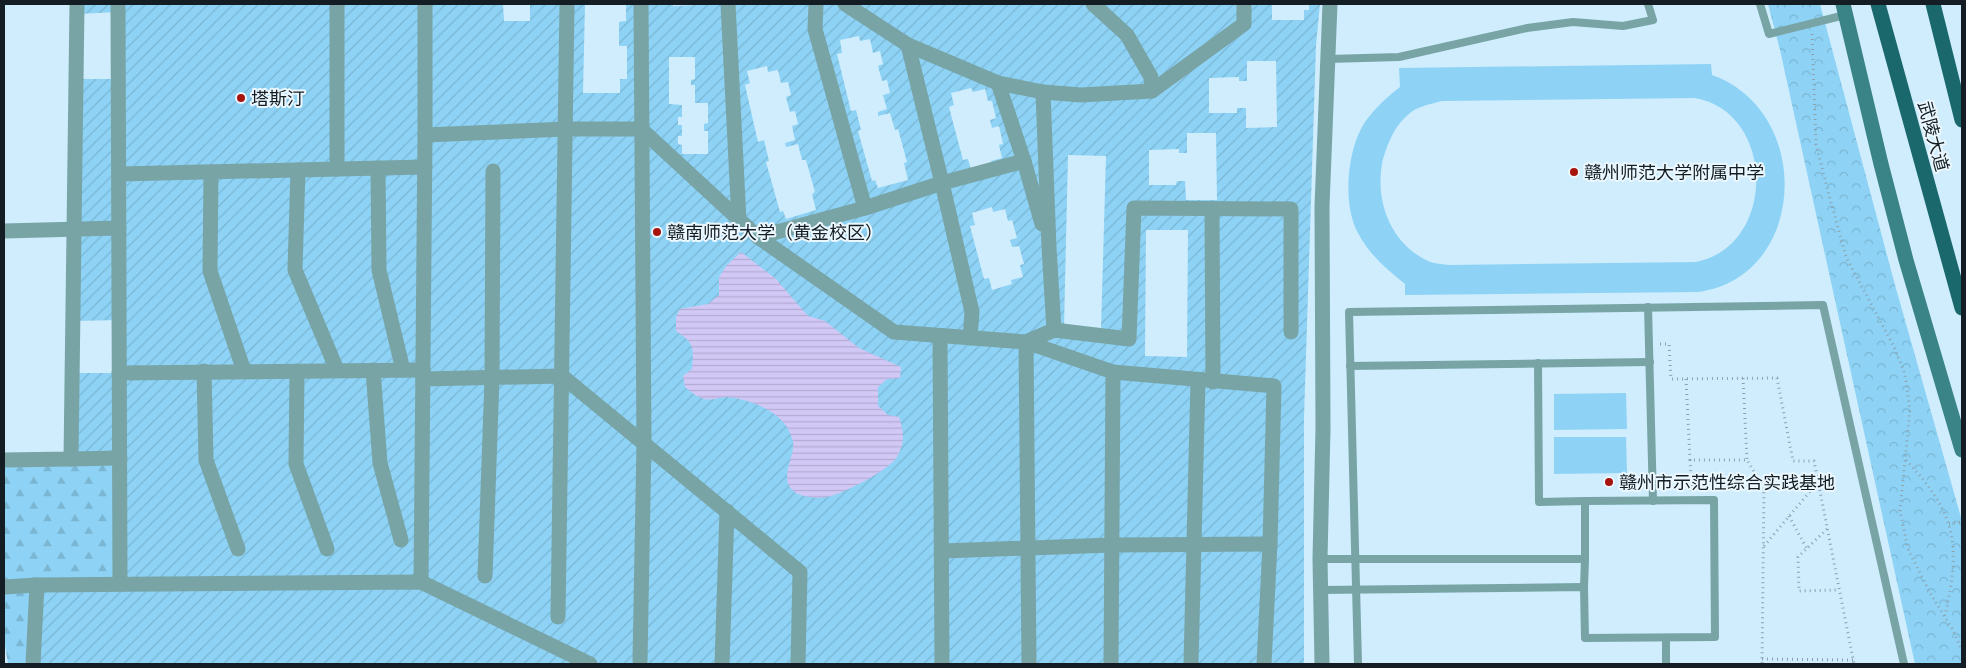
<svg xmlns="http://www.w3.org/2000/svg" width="1966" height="668" font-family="'Exo 2','Noto Sans SC',sans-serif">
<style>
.grass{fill:#8ed3f5;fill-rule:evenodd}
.forest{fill:url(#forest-firs)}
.park{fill:url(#park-crowns)}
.garden{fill:url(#garden-furrows);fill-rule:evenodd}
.water{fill:url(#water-rules)}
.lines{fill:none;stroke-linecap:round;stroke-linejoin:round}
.path{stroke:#8ba2ae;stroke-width:3;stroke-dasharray:1 4;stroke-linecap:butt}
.lane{stroke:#78a4a6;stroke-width:8}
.street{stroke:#78a4a6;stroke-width:15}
.secondary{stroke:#3a8386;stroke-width:15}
.primary{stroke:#1a686b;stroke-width:15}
.poi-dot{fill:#a7130d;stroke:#ebf7fe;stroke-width:2}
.labels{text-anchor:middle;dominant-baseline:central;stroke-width:4;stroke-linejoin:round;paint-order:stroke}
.poi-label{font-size:18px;fill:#131d23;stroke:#ebf7fe;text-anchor:start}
.street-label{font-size:18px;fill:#131d23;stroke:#ebf7fe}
</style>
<defs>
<pattern id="forest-firs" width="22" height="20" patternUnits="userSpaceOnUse" patternTransform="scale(1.25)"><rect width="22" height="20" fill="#8ed3f5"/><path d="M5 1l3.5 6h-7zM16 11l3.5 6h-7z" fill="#7ab5d2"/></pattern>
<pattern id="park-crowns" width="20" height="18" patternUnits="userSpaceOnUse" patternTransform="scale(1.25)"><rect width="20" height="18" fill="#8ed3f5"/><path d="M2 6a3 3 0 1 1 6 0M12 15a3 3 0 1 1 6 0" fill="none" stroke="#7ab5d2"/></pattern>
<pattern id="garden-furrows" width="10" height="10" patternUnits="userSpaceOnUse" patternTransform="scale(1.25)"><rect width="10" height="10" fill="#8ed3f5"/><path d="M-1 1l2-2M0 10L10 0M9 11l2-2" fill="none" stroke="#7ab5d2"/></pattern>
<pattern id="water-rules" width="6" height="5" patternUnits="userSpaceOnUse" patternTransform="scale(1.25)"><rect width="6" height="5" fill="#d2c8f6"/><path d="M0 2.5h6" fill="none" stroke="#b3abd3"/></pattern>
</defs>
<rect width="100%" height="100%" fill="#cfedfd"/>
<g class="grass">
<path d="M1711,64L1712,75C1814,111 1808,277 1698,292L1405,295V284C1386,269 1369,254 1358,233C1342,204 1347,149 1365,122C1375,108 1387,97 1400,87L1399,68ZM1695,98C1776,112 1777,246 1696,262L1450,265C1443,264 1434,264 1428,261C1389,243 1374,198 1383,159C1388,142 1395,125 1410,113C1419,106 1431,104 1442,101Z"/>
<path d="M1626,393L1627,429L1554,430V394Z"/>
<path d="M1554,437H1626L1627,473L1554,474Z"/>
</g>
<path class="forest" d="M120,458V584L33,664H8L4,638V460Z"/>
<path class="park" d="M1768,4H1820L1895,285L1962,521V664H1915L1780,50Z"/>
<path class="garden" d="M77,4H503L504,21H530V4H585L583,93H620V79H627V46H619V22L626,21V4H673V6L696,5L697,4H1272V20H1304V10H1309V4H1320L1316,45L1304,418V664H33L37,585L120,584V458L71,459L72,373H119V320L73,321L76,79H118V12L77,14ZM859,36L860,41L870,39L873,53L880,51L883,64L878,66L882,81L887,80L890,93L883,95L887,109L878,112V116L890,113L895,130L898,129L907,162L904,163L908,180L878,188L875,180L872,181L858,131L861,130L856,110L851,111L837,54L842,53L840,40ZM669,57H695V79L691,80V85H695V103H708V123L704,124V131H708V154H682V145L678,144V136H682V125H678V117H682V105L669,104ZM1247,61H1276L1277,127L1246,128V108H1237V113H1209V78L1239,77V81H1247ZM767,66L768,72L778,70L781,83L788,82L791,95L786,97L790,112L795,111L798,124L792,126L795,140L785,143L786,147L798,144L802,160H806L815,192L812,194L816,210L786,219L783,211L780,212L766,162L769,161L764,140L758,142L745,85L750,83L747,71ZM971,88L973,92L985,89L988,101H992L996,118L990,120L992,128L999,126L1003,144L999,145L1002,158L991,161L992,165L971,170L968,159L963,160L949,107L954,105L951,93ZM1187,133H1216L1217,200H1186L1185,181H1177L1176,185H1149V150L1179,149V153H1187ZM1068,155L1106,156L1101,329L1064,328ZM992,207L993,212L1005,209L1008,221L1012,220L1017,238L1010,240L1012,247L1019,246L1024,264L1020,265L1023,277L1011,280L1012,284L992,290L989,278L984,279L970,226L975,225L972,213ZM1146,230H1188L1187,357L1145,356Z"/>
<path class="water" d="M741,252L776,279L808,316L825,321L859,348L901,367L900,378L887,379L878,387V406L888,415L899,417C904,431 905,444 897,457C889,470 846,492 831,496C822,499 807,498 798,494C775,481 796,458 793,441C792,437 789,431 787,427C775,409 748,399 727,397C720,397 711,401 704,399C697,397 691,392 685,387L683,376L692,369C694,347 694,343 676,331V317L680,309L708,304L719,295V277L726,266Z"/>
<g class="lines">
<g class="path">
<path d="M1812,34L1816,144L1829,195L1846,257L1894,347L1905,374L1910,410L1900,511L1908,549L1929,591L1953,630L1962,651"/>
<path d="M1660,344H1669L1671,379L1777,378L1793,461H1814L1854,664"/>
<path d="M1743,378L1747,460"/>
<path d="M1686,379L1690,460"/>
<path d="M1906,460C1957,515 1961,544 1945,616"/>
<path d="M1692,491L1690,460H1747L1764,488L1762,664"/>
<path d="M1789,516L1807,549"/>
<path d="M1949,524L1962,522"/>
<path d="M1827,529L1798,557L1799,591L1839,590"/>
<path d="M1764,546L1818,482"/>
<path d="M1762,659L1853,660"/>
</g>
<g class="lane">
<path d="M1760,4L1769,34L1845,15"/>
<path d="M1329,59L1399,57L1527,28L1573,22L1623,26L1653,20L1648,4"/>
<path d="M1648,307L1653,501"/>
<path d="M1538,363L1539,502L1585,501"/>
<path d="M1350,366L1650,362"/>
<path d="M1320,559H1585V501L1714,500L1715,637L1585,638L1584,587L1321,590"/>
<path d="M1584,587L1585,559"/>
<path d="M1666,638V664"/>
<path d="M1358,664L1349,312L1823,305L1904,664"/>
</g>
<g class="street">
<path d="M118,4L120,584"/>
<path d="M425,4V135L566,129H641L758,237L894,332L1026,342L1113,372L1274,386L1270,544L1264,664"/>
<path d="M728,4L739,221"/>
<path d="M845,4L908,45L998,83L1043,92L1081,95L1152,91L1244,24V4"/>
<path d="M1093,4L1127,35L1151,77L1152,91"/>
<path d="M908,45L942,183L1024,161L998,83"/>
<path d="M1043,92L1049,247L1054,330"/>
<path d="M1024,161L1042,224"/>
<path d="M378,168L379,270L403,370"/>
<path d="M337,169V4"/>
<path d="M298,170L295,270L337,370"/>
<path d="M211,172L210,271L244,371"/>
<path d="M119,174L425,167"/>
<path d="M865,208L942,183L972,312L970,338"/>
<path d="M1212,209L1213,382"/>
<path d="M4,231L119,228"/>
<path d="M758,237L865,208L815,29L816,4"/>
<path d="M940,336L942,664"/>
<path d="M373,370L380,463L401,540"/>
<path d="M204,371L206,460L238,549"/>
<path d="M297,371L296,464L327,549"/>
<path d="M119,373L423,370"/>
<path d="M423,379L562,376L800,572L798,664"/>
<path d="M71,459L120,458"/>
<path d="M4,460L71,459L77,4"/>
<path d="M942,551L1112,545L1270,544"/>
<path d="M485,576L492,378L493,171"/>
<path d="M421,582L425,135"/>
<path d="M4,587L37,585L421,582L590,664"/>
<path d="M558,617L567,4"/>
<path d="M640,661L644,443L641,4"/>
<path d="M33,664L37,585"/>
<path d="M722,664L727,511"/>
<path d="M1029,664L1026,342L1054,330L1129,339L1134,208L1291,209V332"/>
<path d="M1111,664L1113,372"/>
<path d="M1191,664L1198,380"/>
<path d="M1322,664L1320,559L1323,428L1322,206L1330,4"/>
</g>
<path class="secondary" d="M1843,4L1881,164L1906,260L1962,450"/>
<g class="primary">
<path d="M1878,4L1962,308"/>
<path d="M1933,4L1962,120"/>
</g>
</g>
<g class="poi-dot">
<circle cx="241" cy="98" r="5"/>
<circle cx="1574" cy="172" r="5"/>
<circle cx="657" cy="232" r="5"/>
<circle cx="1609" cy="482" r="5"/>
</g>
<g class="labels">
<g class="poi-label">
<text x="251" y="98">塔斯汀</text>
<text x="1584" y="172">赣州师范大学附属中学</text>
<text x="667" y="232">赣南师范大学（黄金校区）</text>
<text x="1619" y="482">赣州市示范性综合实践基地</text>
</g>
<g class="street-label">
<text transform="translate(1934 136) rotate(75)">武陵大道</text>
</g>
</g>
<rect width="1966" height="668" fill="none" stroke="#131d23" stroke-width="10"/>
</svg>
